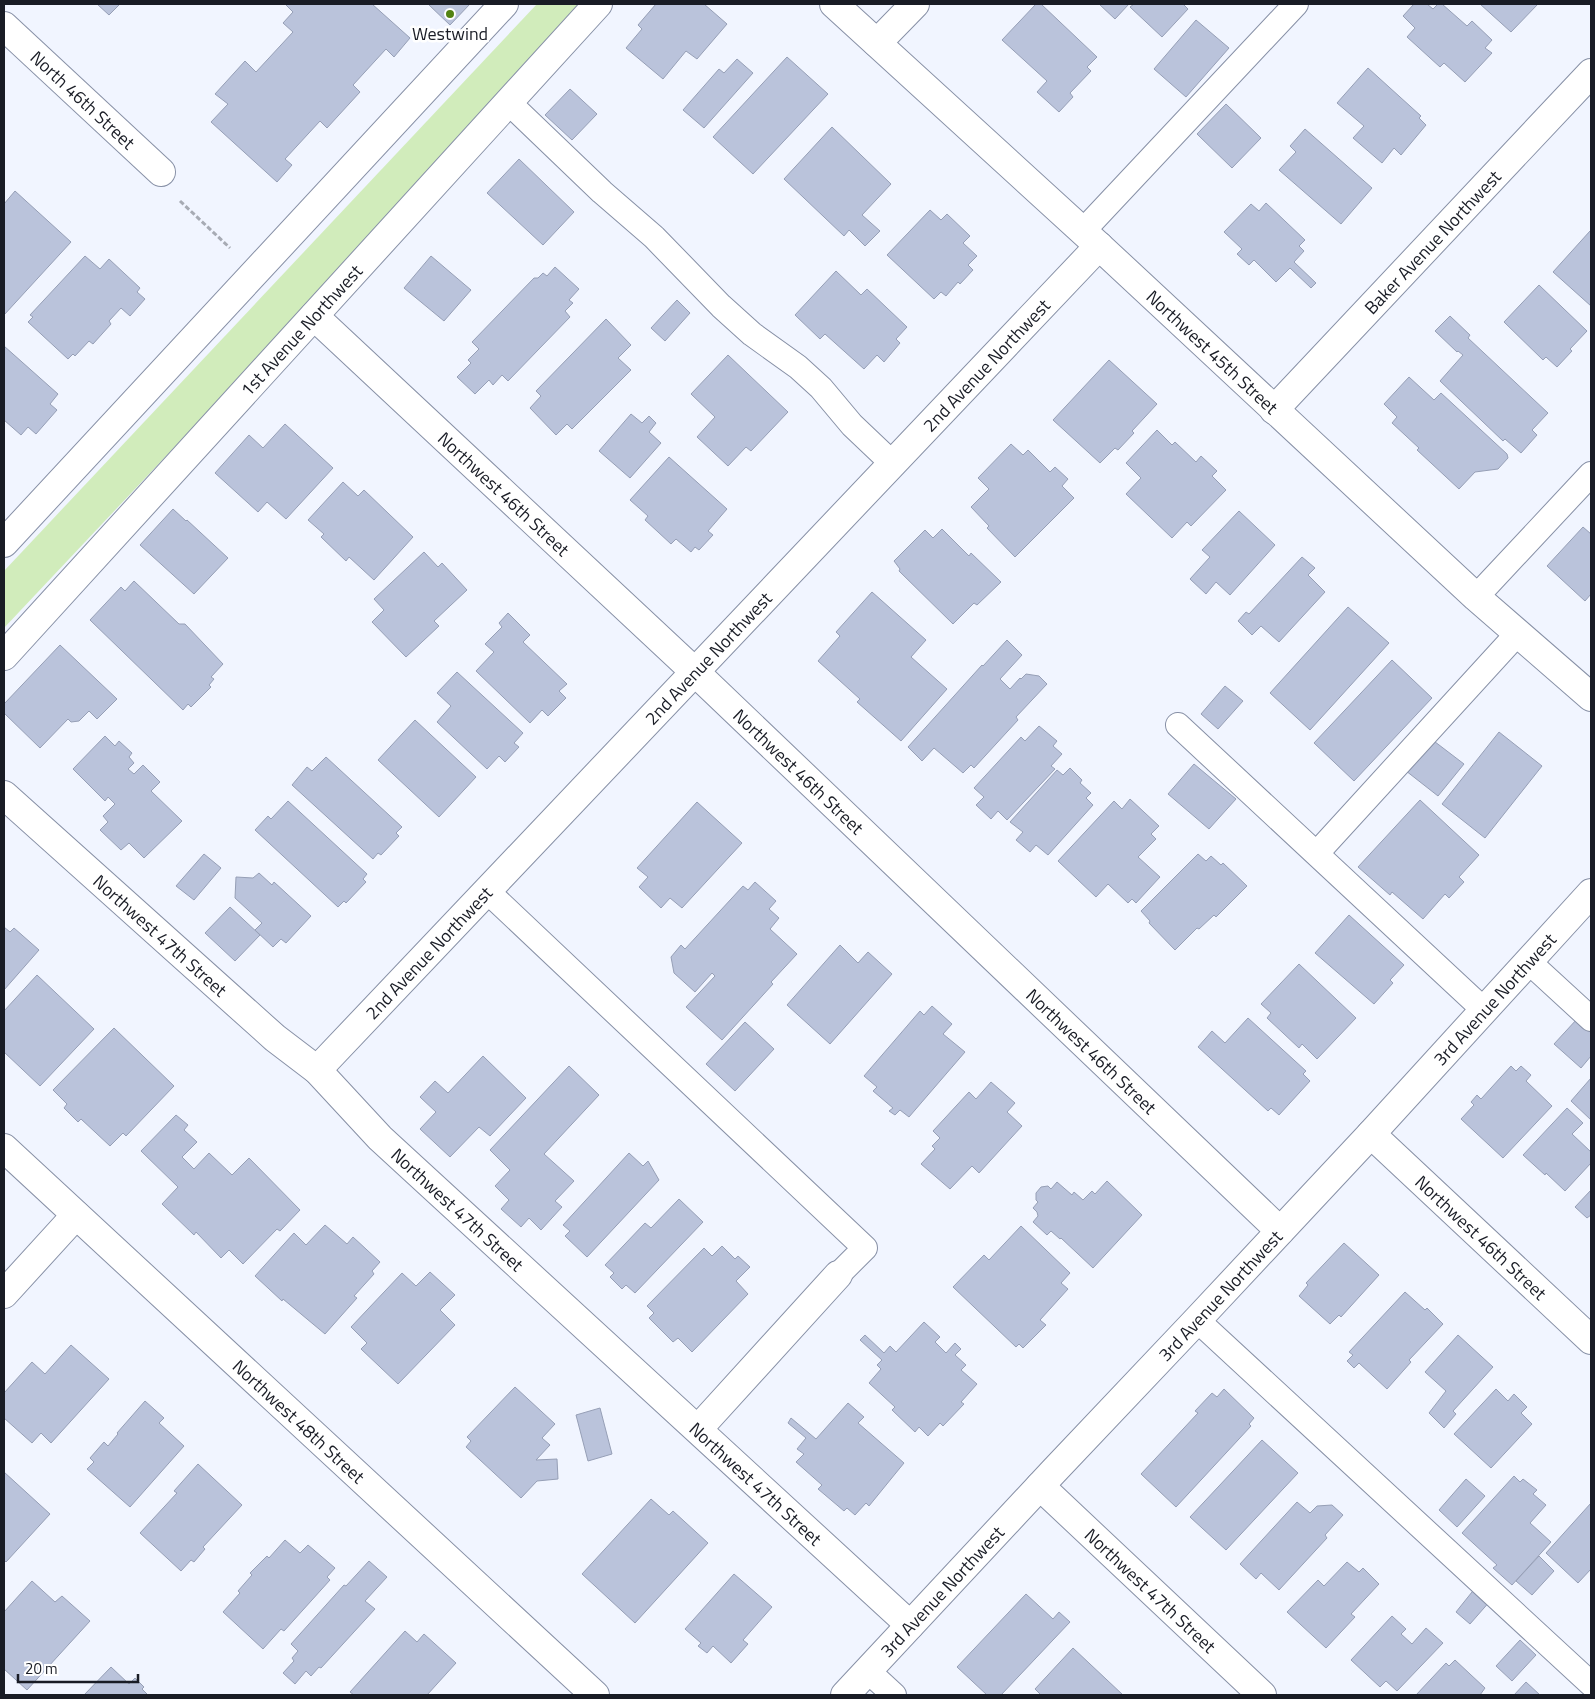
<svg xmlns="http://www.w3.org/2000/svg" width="1595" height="1699" font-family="'Titillium Web',sans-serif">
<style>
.green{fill:#d1ecbb}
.building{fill:#bac3db;stroke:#969fb6}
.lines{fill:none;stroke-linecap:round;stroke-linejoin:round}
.lane-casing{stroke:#8790a6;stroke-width:26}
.street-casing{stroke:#8790a6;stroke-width:30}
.secondary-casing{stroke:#8790a6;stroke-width:30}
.path{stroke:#a7abb4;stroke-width:3;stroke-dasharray:5 2.5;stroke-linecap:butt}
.lane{stroke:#fff;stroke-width:24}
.street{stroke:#fff;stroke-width:28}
.secondary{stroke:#fff;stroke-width:28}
.poi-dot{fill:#528211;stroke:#fff;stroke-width:2}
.labels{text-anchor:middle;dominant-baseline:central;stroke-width:5;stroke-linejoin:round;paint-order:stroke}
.poi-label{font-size:18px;fill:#191c25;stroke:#fff}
.street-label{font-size:18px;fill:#191c25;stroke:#fff}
</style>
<rect width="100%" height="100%" fill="#f1f5ff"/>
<path class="green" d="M537,4H592L4,628V571Z"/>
<g class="building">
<path d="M97,4H120L109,15Z"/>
<path d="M285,4H372L410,38L394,57L386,49L353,85L360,92L327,128L320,121L285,159L292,165L277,182L211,122L228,104L215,94L245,61L256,72L293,32L283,23L293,12Z"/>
<path d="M428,4H470L450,25Z"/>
<path d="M656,4H704L727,24L697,59L686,51L663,79L626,48L642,29L638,25Z"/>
<path d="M1036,4H1041L1097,57L1087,67L1091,71L1070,93L1073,97L1059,112L1037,92L1047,81L1002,40Z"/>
<path d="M1099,4H1129L1115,19Z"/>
<path d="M1134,4H1183L1188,9L1162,37L1130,7Z"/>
<path d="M1414,4H1427L1433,9L1438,4H1442L1467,26L1472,21L1492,40L1485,48L1492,53L1465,82L1444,63L1440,67L1407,37L1415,28L1403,16Z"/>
<path d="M1480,4H1538L1511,32Z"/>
<path d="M1196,20L1229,48L1186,97L1154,69Z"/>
<path d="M787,57L828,94L753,174L713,137Z"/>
<path d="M737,59L753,73L704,128L683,110L719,69L724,73Z"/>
<path d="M1368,68L1421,116L1419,118L1426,125L1401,155L1394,148L1382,163L1353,138L1364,126L1337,103Z"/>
<path d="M570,89L597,114L572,140L545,115Z"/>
<path d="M1226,104L1261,138L1232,168L1197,134Z"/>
<path d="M832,127L891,184L862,215L880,231L865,246L849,230L844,236L784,179Z"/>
<path d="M1305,129L1372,188L1341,224L1279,170L1296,152L1290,146Z"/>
<path d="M519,159L574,212L543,245L487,193Z"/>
<path d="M15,191L71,242L4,315V204Z"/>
<path d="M1266,203L1305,240L1299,246L1304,251L1294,262L1316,283L1311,288L1290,268L1276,282L1254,260L1249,265L1237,254L1242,249L1224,232L1251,204L1259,211Z"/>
<path d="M930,210L941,220L947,214L970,236L963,243L977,256L968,265L973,270L960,284L958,282L946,296L941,292L934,299L887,255Z"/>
<path d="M1590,231L1591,232V306L1553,272Z"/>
<path d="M85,256L100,269L109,259L140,288L137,292L145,299L130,316L121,308L109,321L111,324L93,344L89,341L75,356L73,354L68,359L28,322L33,317L30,315Z"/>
<path d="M431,256L471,290L444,321L404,288Z"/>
<path d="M555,267L579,289L569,300L573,303L565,311L570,317L508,381L502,375L493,385L489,380L475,394L457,377L471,363L468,360L479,349L472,342L534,278H538L543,273L547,276Z"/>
<path d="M836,271L861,295L867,289L907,327L896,339L900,343L884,362L877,355L864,369L825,334L820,339L795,315Z"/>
<path d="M1539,285L1587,331L1570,349L1572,351L1557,367L1546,357L1543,360L1504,322Z"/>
<path d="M677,300L690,313L665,341L651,328Z"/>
<path d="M1450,316L1470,335L1468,338L1548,413L1532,430L1537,435L1521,453L1505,439L1503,441L1440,381L1463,355L1458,351L1457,352L1435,331Z"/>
<path d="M606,319L631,345L618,358L631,370L572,429L567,424L556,435L530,408L541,396L536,391Z"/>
<path d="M4,346L58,394L50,404L57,410L36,434L28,427L21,435L4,420Z"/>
<path d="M728,355L788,412L751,451L746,447L728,466L697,437L715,417L691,394Z"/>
<path d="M1109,360L1157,404L1132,431L1134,433L1118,450L1115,448L1100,463L1053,420Z"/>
<path d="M1409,377L1434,400L1441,393L1507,454L1508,458L1498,469L1475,472L1459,489L1417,450L1419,448L1392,423L1397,417L1384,404Z"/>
<path d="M631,414L642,423L649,416L656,423L649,432L661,443L630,478L599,451Z"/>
<path d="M285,424L333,468L286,519L267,502L258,512L215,473L249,435L263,448Z"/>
<path d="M1157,430L1172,445L1175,442L1196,462L1201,456L1217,471L1212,476L1226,490L1191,526L1187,522L1172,538L1126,494L1141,478L1126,463Z"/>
<path d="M1011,444L1023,455L1028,450L1050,472L1055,467L1068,479L1062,486L1074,498L1015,557L987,528L989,526L971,507L989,489L978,478Z"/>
<path d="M669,457L727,509L708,531L713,535L699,550L695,547L691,552L676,539L671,544L645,520L648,516L630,500Z"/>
<path d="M343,482L358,496L364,490L413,537L374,580L349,557L346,561L321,537L324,534L308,520Z"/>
<path d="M173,509L186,521L187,520L228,558L194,594L140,545Z"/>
<path d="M1239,511L1275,545L1230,595L1216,582L1206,594L1190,579L1210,557L1202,550Z"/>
<path d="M1583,527L1591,534V594L1585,601L1547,566Z"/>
<path d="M942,529L969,556L971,553L1001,582L977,605L974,603L953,624L899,571L900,569L894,561L925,530L933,538Z"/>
<path d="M424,552L438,567L442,563L467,590L434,621L439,626L406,657L372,622L384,610L374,599Z"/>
<path d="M1302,557L1315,568L1308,575L1325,592L1279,642L1261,626L1252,635L1238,621L1246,612L1249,614Z"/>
<path d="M134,581L179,624H185L223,664L211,677L214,679L209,685L211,687L191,707L188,704L183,710L90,620L121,587L125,591Z"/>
<path d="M872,592L926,640L911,657L947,689L901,741L857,702L860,699L818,661L840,636L836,632Z"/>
<path d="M1348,607L1389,643L1310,730L1270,693Z"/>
<path d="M508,613L530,635L523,642L567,684L559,691L566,698L548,716L542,710L530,723L476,671L494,652L485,644L502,627L499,623Z"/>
<path d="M1007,640L1022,655L1000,679L1010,689L1020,678L1021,679L1026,674L1039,676L1047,684L1016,717L1018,720L974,768L971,765L963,773L934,748L922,761L908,747L982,665L983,666Z"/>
<path d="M60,645L117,699L97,719L89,711L79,721L71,722L68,719L40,748L4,713V704Z"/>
<path d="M1392,660L1432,698L1354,781L1314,743Z"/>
<path d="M457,672L523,733L514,743L519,747L505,762L499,756L487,769L437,722L451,706L437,693Z"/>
<path d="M1225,686L1243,701L1218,729L1201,714Z"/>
<path d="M415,720L476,777L439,817L378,760Z"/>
<path d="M1039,726L1057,741L1053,746L1062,754L1051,766L1055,769L1007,820L998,811L991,819L976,805L984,797L974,788L1021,737L1025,741Z"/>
<path d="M1499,732L1542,766L1485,838L1442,804Z"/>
<path d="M1426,735L1464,764L1438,796L1401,767Z"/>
<path d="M105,736L115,746L119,741L132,753L129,757L134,763L128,769L134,774L143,765L160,782L151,791L182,821L144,858L129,843L121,850L100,830L108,822L103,816L115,804L108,797L105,801L73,769Z"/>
<path d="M326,757L402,827L396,833L399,836L381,855L378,853L373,859L292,785L307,767L312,771Z"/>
<path d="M1194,764L1236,799L1209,829L1168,794Z"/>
<path d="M1070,768L1082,780L1080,783L1091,793L1086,798L1093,805L1048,855L1036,845L1030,852L1016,840L1023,832L1010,822L1057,770L1063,775Z"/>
<path d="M1130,799L1159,826L1151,834L1156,839L1138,857L1160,877L1136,903L1132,899L1128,903L1108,884L1096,897L1058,861L1114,801L1122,809Z"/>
<path d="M1420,800L1479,855L1459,877L1464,882L1449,898L1445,894L1423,919L1392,892L1390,895L1358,867Z"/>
<path d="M288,801L367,874L363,879L366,882L346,903L344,901L338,907L255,830L268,816L271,819Z"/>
<path d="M697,802L742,843L682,908L670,898L661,908L639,887L648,877L637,868Z"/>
<path d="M204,854L221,868L194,900L176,886Z"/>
<path d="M1198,854L1206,861L1211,856L1221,865L1223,863L1247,886L1216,917L1214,915L1199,929L1197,928L1175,950L1149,923L1150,921L1141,911Z"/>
<path d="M259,873L272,885L274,882L311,916L286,943L281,939L273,947L255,930L262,923L235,898L236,877L253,878Z"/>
<path d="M755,882L776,901L769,909L779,918L770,929L797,954L771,982L773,984L722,1040L686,1007L715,976L712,973L695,992L674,973L671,957L681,945L685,949L743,886L748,890Z"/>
<path d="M230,907L260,935L235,961L205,933Z"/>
<path d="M1349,915L1404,965L1390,980L1393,983L1374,1004L1315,953Z"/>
<path d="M4,927L10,932L14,928L39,950L4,990Z"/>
<path d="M840,945L858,963L868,952L892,974L830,1044L787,1005Z"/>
<path d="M1299,964L1356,1018L1317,1059L1302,1044L1299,1048L1267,1018L1271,1013L1261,1004Z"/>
<path d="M37,975L94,1029L40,1086L4,1052V1011Z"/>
<path d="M932,1006L952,1024L943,1034L965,1052L909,1117L900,1110L895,1115L889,1111L893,1108L873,1091L877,1087L864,1076L920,1011L924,1015Z"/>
<path d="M1248,1018L1306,1071L1303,1074L1310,1081L1279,1115L1271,1108L1268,1111L1198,1047L1212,1031L1225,1043Z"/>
<path d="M1577,1019L1591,1033V1056L1581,1068L1554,1044Z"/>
<path d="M745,1022L774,1049L735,1091L706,1064Z"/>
<path d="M114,1028L174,1086L126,1136L123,1133L110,1146L81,1119L78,1122L64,1108L67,1104L53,1090Z"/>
<path d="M483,1056L526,1098L490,1136L479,1127L450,1157L420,1129L436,1112L420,1097L435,1081L448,1093Z"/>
<path d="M569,1066L599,1095L544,1154L574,1181L555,1201L562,1207L541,1230L529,1218L521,1227L501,1209L509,1200L495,1186L510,1170L490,1150Z"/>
<path d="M1511,1066L1516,1071L1521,1066L1531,1075L1526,1081L1552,1106L1503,1158L1461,1119L1474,1105L1471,1102L1477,1095L1481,1099Z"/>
<path d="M1591,1078V1120L1571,1101Z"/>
<path d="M991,1082L1015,1103L1007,1112L1022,1126L979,1173L972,1166L950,1189L921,1164L935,1149L932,1146L940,1138L933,1131L969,1092L976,1099Z"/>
<path d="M1567,1108L1583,1123L1572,1134L1591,1152V1163L1565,1191L1546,1173L1545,1175L1523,1155Z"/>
<path d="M176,1115L188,1125L184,1130L197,1142L182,1157L194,1169L209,1153L232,1175L249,1158L300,1210L280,1231L277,1229L243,1264L229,1250L221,1258L196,1232L194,1235L162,1204L178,1187L141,1151Z"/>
<path d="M629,1153L643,1166L648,1161L659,1180L587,1257L565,1236L570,1231L563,1225Z"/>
<path d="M1107,1181L1142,1215L1093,1268L1061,1238L1060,1239L1051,1231L1047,1235L1033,1222L1038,1216L1037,1212L1033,1208L1038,1202L1036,1200V1193L1041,1187L1048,1186L1051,1189L1057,1182L1072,1195L1074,1192L1083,1200L1092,1191L1095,1194Z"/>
<path d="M1591,1190V1215L1587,1218L1575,1207Z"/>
<path d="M679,1199L703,1222L635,1293L626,1285L622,1289L610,1277L614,1273L605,1265L645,1223L651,1228Z"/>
<path d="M325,1225L347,1244L353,1237L380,1262L372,1271L374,1274L354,1296L357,1298L325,1334L283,1299L282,1301L255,1276L294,1233L306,1245Z"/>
<path d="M1021,1226L1070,1273L1061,1283L1068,1289L1040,1320L1046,1325L1023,1348L1019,1344L1016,1347L953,1287L984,1255L989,1260Z"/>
<path d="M1344,1243L1379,1275L1341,1317L1339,1315L1330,1324L1299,1296L1308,1285L1306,1283Z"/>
<path d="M722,1246L735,1259L738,1256L750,1267L736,1281L748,1294L692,1352L678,1338L673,1342L649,1318L654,1313L647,1306L704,1248L712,1256Z"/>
<path d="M430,1272L455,1295L440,1310L455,1325L398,1384L361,1349L367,1343L351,1327L402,1273L416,1286Z"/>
<path d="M1405,1292L1425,1310L1427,1308L1443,1324L1409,1360L1411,1362L1387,1389L1359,1363L1354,1368L1347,1361L1353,1355L1349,1352Z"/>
<path d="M924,1322L940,1337L935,1342L946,1353L955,1343L961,1349L955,1355L966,1365L961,1370L977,1384L961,1402L964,1404L943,1426L940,1423L928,1436L919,1427L915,1432L892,1410L895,1407L869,1383L881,1369L877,1365L882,1360L860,1340L865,1335L884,1353L890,1346L896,1352Z"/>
<path d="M1458,1335L1493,1367L1453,1411L1456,1414L1444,1428L1429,1413L1446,1391L1425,1372Z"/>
<path d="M71,1345L109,1379L51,1443L41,1433L32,1443L4,1418V1393L32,1362L45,1374Z"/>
<path d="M515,1387L555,1424L542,1438L550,1445L536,1460L557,1459L558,1479L537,1481L521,1498L466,1447L471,1441L467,1437Z"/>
<path d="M1224,1389L1254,1418L1249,1424L1251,1426L1176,1507L1141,1474L1198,1413L1195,1411L1212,1393L1217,1397Z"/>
<path d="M1496,1389L1508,1401L1514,1394L1527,1407L1521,1413L1532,1424L1491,1468L1454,1434Z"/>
<path d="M145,1401L164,1418L159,1423L184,1446L130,1507L87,1469L94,1462L90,1458L104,1442L108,1446L118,1434L117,1433Z"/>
<path d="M848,1403L864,1417L858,1423L904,1463L869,1506L866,1503L855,1515L847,1508L844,1511L818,1489L822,1485L796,1462L804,1454L797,1449L806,1438L788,1423L791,1418L816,1439Z"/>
<path d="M600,1408L612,1454L588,1461L576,1415Z"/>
<path d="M1262,1440L1298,1473L1226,1550L1190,1517Z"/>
<path d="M198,1464L242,1505L203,1547L205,1549L194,1562L191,1560L181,1571L140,1533L177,1493L174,1491Z"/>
<path d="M4,1472L50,1514L6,1562L4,1560Z"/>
<path d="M1514,1476L1520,1482L1523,1479L1537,1490L1533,1494L1546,1505L1530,1523L1551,1542L1512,1585L1493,1568L1497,1565L1462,1533Z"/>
<path d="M1466,1479L1485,1496L1457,1527L1439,1510Z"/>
<path d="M651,1499L669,1515L673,1511L708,1543L635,1623L582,1574Z"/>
<path d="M1297,1502L1310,1513L1317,1506L1332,1505L1343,1515L1325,1535L1327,1538L1279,1590L1261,1573L1256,1579L1240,1564Z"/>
<path d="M1591,1503V1569L1578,1583L1546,1553Z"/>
<path d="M285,1540L300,1553L308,1545L335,1568L327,1577L330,1580L284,1631L281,1629L263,1649L223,1612L240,1593L238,1591L252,1575L250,1573L267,1556L269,1558Z"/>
<path d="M1539,1556L1554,1571L1532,1595L1516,1581Z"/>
<path d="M369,1561L387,1577L365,1601L375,1609L321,1668L319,1667L311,1676L306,1671L295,1684L283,1673L294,1661L292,1658L298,1651L291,1644L344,1585L346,1586Z"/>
<path d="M1347,1562L1359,1572L1363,1568L1379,1584L1351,1614L1355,1617L1326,1648L1287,1612L1318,1580L1324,1586Z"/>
<path d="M734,1574L772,1607L743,1640L748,1644L731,1663L713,1646L707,1653L698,1646L701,1643L685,1629Z"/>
<path d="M32,1581L55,1602L62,1596L90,1621L27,1690L4,1669V1612Z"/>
<path d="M1476,1587L1491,1600L1470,1624L1456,1612Z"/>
<path d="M1026,1594L1053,1619L1059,1612L1070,1622L1001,1695H987L957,1667Z"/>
<path d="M1392,1616L1406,1629L1401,1634L1412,1644L1426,1628L1443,1643L1397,1691L1386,1681L1380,1687L1351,1660Z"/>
<path d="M405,1631L417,1642L424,1634L456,1663L427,1695H354L350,1692Z"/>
<path d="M1520,1640L1536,1655L1512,1681L1496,1666Z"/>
<path d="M1073,1648L1123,1695H1041L1035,1689Z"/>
<path d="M1455,1660L1485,1688L1480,1695H1416L1446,1663L1449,1666Z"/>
<path d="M111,1667L129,1684L135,1678L144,1687L142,1689L148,1695H84Z"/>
<path d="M1526,1682L1540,1695H1514Z"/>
</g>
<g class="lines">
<g class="lane-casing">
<g id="lane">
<path d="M508,102L602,192L654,237L721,306L752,334L798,367L821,388L852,425L892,463"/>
<path d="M1082,232L1296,4"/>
<path d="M1476,597L1591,474"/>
<path d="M1178,725L1484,1010"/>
<path d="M1317,853L1518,633"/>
<path d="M487,891L865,1248L838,1275"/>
<path d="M1528,961L1591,1019"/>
<path d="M1197,1320L1591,1684"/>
<path d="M868,1671L894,1695"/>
</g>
</g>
<g class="street-casing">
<g id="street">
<path id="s1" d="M834,4L1099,246L1476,597L1591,697"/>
<path id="s2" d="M4,26L161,172"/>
<path d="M877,43L915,4"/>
<path id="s3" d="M314,316L695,672L1280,1231"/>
<path id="s4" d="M1274,410L1591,73"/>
<path d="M4,543L504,4"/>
<path id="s5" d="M4,656L598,4"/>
<path id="s6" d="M4,795L275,1038L317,1070L380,1138L910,1625"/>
<path id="s7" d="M317,1070L1099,246"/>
<path id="s8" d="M1371,1134L1591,1340"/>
<path id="s9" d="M4,1148L595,1695"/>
<path d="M4,1294L76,1215"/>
<path d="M698,1429L838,1275"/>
<path id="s10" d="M1040,1486L1262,1695"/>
</g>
</g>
<g class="secondary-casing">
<g id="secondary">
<path id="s11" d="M845,1695L1053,1472L1197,1320L1371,1134L1591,893"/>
</g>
</g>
<path class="path" d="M180,201L230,248"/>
<use href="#lane" class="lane"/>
<use href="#street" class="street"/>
<use href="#secondary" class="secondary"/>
</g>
<circle class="poi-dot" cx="450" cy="14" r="5"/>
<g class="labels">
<g class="poi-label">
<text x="450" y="33">Westwind</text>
</g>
<g class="street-label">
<text stroke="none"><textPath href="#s2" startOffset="108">North 46th Street</textPath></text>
<text stroke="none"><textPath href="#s4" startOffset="231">Baker Avenue Northwest</textPath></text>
<text stroke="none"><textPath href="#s5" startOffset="441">1st Avenue Northwest</textPath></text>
<text stroke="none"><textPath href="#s1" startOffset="514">Northwest 45th Street</textPath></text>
<text stroke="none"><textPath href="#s7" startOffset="972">2nd Avenue Northwest</textPath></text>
<text stroke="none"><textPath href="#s3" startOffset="260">Northwest 46th Street</textPath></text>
<text stroke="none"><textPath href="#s7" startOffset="568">2nd Avenue Northwest</textPath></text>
<text stroke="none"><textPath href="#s3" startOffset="665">Northwest 46th Street</textPath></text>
<text stroke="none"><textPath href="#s6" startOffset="210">Northwest 47th Street</textPath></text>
<text stroke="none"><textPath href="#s7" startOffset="162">2nd Avenue Northwest</textPath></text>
<text stroke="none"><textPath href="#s11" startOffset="952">3rd Avenue Northwest</textPath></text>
<text stroke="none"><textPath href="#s3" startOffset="1070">Northwest 46th Street</textPath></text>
<text stroke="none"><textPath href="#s6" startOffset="615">Northwest 47th Street</textPath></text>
<text stroke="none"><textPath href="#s8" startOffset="151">Northwest 46th Street</textPath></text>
<text stroke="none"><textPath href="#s11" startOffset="548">3rd Avenue Northwest</textPath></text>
<text stroke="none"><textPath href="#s9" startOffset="402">Northwest 48th Street</textPath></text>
<text stroke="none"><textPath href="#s6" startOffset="1020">Northwest 47th Street</textPath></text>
<text stroke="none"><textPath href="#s10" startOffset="152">Northwest 47th Street</textPath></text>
<text stroke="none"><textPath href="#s11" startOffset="142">3rd Avenue Northwest</textPath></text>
</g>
</g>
<rect width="1595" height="1699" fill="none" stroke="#191c25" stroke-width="10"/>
<path d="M18 1674v8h120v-8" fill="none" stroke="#191c25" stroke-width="2.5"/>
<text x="25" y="1674" font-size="15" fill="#191c25" stroke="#ffffff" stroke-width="4" paint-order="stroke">20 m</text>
</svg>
